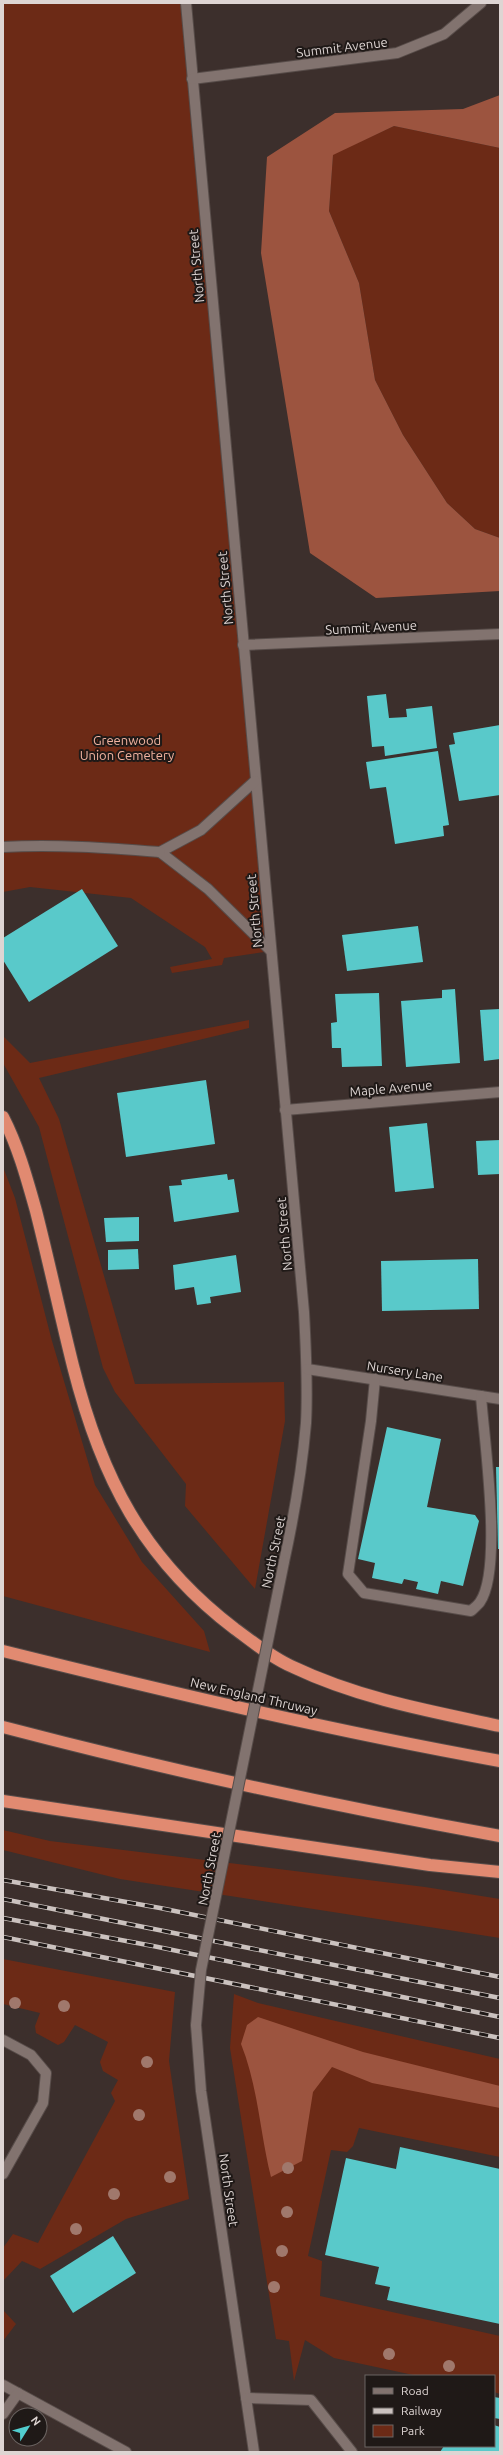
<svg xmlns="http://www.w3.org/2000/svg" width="503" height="2455" font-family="Ubuntu,sans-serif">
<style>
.green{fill:#6c2a16}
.forest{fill:#9c543f}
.building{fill:#59c9ca}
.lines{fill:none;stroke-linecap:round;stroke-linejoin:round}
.minor-casing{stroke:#574c49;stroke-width:12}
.highway-casing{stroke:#574c49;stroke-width:14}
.minor{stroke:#82736f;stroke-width:10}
.highway{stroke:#e18a71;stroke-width:12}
.rail-casing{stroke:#cbc2bf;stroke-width:4.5}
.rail{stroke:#1f1917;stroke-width:3;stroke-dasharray:9;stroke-linecap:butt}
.minor-bridge-casing{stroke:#574c49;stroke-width:12;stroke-linecap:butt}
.minor-bridge{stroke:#82736f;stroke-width:10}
.tree{fill:#a0786c}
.labels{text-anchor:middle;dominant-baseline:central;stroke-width:4;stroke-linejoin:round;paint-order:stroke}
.street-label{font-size:13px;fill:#ded5d3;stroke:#1f1917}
.park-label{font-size:13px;fill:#f2b3a0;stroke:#1f1917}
</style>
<rect width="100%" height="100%" fill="#3c2f2c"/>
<g class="green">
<path d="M3,3H188L271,951L224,958L222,965L172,973L170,967L212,959L205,947L131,898L30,887L3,892Z"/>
<path d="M394,126L500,148V538L475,529L447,503L403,435L375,380L359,283L329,211L333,154Z"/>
<path d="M249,1020V1028L39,1078L59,1119L135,1384L284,1382L285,1421L255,1589L185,1506L186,1484L115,1392L103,1368L39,1127L3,1063V1036L30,1063Z"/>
<path d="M3,1167L15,1198L52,1341L95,1485L142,1562L204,1631L210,1652L3,1596Z"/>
<path d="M3,1830L50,1841L425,1887L500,1899V1938L120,1879L3,1850Z"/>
<path d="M3,1959L175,1992L169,2061L189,2199L126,2219L40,2269L22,2261L3,2281V2248L13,2234L38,2243L115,2101L111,2093L118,2080L103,2071L100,2062L108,2042L75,2025L64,2042L58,2045L36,2033L35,2026L40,2013L3,2004Z"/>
<path d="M234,1994L258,2003L500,2059V2157L359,2128L353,2146L347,2152L331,2150L308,2256L322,2261L320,2296L500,2336V2394L494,2392V2376H418L334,2358L305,2340L294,2381L289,2341L276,2339L230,2048Z"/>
<path d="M3,2310L16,2324L3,2341Z"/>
</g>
<g class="forest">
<path d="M500,95V148L394,126L333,155L329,211L359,283L375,380L403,435L447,503L475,529L500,538V591L376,598L310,553L261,253L267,157L335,113L463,109Z"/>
<path d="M258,2017L363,2052L500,2086V2108L372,2083L332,2067L313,2092L302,2161L271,2177C260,2133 258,2086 241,2044L247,2025Z"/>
</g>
<g class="building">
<path d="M386,694L389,718L407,717L406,709L432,706L437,748L385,756L384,746L372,747L367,696Z"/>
<path d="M500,725V795L459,801L449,745L455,744L453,733Z"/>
<path d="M438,751L449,825L443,826L444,836L395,844L386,787L370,789L366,762Z"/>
<path d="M82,889L118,946L29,1002L3,960V938Z"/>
<path d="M418,926L423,962L347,971L342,935Z"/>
<path d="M455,989L460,1063L406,1067L401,1001L442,998V990Z"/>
<path d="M379,993L382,1066L342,1067L341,1048H332L331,1023L337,1022L335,994Z"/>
<path d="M500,1009V1059L484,1061L480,1010Z"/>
<path d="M206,1080L215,1144L126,1157L117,1093Z"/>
<path d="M427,1123L434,1188L395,1192L389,1127Z"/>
<path d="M500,1140V1174L478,1175L476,1141Z"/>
<path d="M227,1174L228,1180L234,1179L239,1212L174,1222L169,1186L182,1185L181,1180Z"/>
<path d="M139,1217V1241L106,1242L104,1218Z"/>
<path d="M138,1249L139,1269L108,1270V1250Z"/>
<path d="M236,1255L241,1292L210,1297L211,1303L197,1305L194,1287L175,1290L173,1265Z"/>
<path d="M478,1259L479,1309L382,1311L381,1261Z"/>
<path d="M387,1427L441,1439L427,1507L475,1515L479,1521L463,1586L441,1581L438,1594L416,1589L418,1582L404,1579L402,1584L372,1578L375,1563L358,1559Z"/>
<path d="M496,1467H500V1549H498Z"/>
<path d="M400,2147L500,2169V2324L387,2300L390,2287L375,2284L379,2267L325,2255L346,2158L396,2169Z"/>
<path d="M113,2236L136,2273L73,2313L50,2276Z"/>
<path d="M494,2397L500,2398V2419L494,2418Z"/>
<path d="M494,2425L500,2427V2452H440L444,2446H494Z"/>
</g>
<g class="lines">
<g class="minor-casing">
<g id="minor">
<path d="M186,3L304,1312C306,1349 308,1386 306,1423C302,1470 294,1516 284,1562"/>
<path d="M192,79L397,53L444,34L481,3"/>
<path d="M243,645L500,634"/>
<path d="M255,781L201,830L160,852L208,889L271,951"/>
<path d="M3,847C56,844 108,848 160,852"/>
<path d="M285,1110L500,1092"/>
<path d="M307,1369L500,1399"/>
<path d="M375,1379L371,1421L348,1574L364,1593L471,1611C474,1608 478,1605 480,1602C503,1569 484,1439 481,1396"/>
<path d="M196,2025L201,2091L254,2452"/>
<path d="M3,2040L31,2055L46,2073L43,2103L3,2174"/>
<path d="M3,2385L126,2452"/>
<path d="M246,2398L311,2400L352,2452"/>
<path d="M3,2414L18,2393"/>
</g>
</g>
<g class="highway-casing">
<g id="highway">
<path d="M3,1117C18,1146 27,1179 36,1211C49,1262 60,1314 73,1366C101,1477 143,1559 235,1629C253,1642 272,1658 293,1667C358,1698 429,1711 500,1726"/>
<path d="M3,1651C168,1692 333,1731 500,1761"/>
<path d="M3,1727C167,1770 333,1806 500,1836"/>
<path d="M3,1801L430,1865L500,1872"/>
</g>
</g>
<use href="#minor" class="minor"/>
<use href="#highway" class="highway"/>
<g class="rail-casing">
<g id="rail">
<path d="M3,1880L160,1908L500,1977"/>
<path d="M3,1899L500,1998"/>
<path d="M3,1918L153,1946L500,2017"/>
<path d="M3,1937L500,2038"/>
</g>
</g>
<use href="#rail" class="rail"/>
<g class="minor-bridge-casing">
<path id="minor-bridge" d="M196,2025L201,1970L284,1562"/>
</g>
<use href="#minor-bridge" class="minor-bridge"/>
</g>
<g class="tree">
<circle cx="15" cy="2003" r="6"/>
<circle cx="64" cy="2006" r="6"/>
<circle cx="147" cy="2062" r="6"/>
<circle cx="139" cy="2115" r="6"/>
<circle cx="288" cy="2168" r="6"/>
<circle cx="170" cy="2177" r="6"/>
<circle cx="114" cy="2194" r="6"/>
<circle cx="287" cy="2212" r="6"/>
<circle cx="76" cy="2229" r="6"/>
<circle cx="282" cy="2251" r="6"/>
<circle cx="274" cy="2287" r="6"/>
<circle cx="389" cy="2354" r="6"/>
<circle cx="449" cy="2366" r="6"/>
</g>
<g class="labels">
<g class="street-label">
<text transform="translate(342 47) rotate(-7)">Summit Avenue</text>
<text transform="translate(196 266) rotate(-95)">North Street</text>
<text transform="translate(225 588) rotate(-95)">North Street</text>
<text transform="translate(371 627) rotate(-3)">Summit Avenue</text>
<text transform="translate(254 911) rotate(-95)">North Street</text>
<text transform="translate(391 1088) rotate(-5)">Maple Avenue</text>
<text transform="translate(284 1234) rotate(-95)">North Street</text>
<text transform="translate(405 1371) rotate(9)">Nursery Lane</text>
<text transform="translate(273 1552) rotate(-78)">North Street</text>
<text transform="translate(254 1696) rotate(13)">New England Thruway</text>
<text transform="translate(209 1869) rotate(-79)">North Street</text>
<text transform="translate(229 2190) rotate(82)">North Street</text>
</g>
<g class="park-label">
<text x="127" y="740">Greenwood<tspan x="127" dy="15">Union Cemetery</tspan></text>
</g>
</g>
<rect width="503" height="2455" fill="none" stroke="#ded5d3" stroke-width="8"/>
<rect x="365" y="2375" width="130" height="72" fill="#1f1917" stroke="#6b6462"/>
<rect x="373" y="2388" width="20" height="6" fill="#82736f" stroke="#6b6462"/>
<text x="401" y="2395" font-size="12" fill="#ded5d3">Road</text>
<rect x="373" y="2408" width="20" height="6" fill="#cbc2bf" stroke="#6b6462"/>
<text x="401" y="2415" font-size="12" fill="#ded5d3">Railway</text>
<rect x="373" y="2425" width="20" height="12" fill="#6c2a16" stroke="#6b6462"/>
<text x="401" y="2435" font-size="12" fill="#ded5d3">Park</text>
<g transform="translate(28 2427) rotate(53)"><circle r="19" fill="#1f1917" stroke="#6b6462"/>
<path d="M0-3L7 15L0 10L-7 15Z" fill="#52cdce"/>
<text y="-6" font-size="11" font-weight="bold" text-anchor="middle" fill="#ded5d3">N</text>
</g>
</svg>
